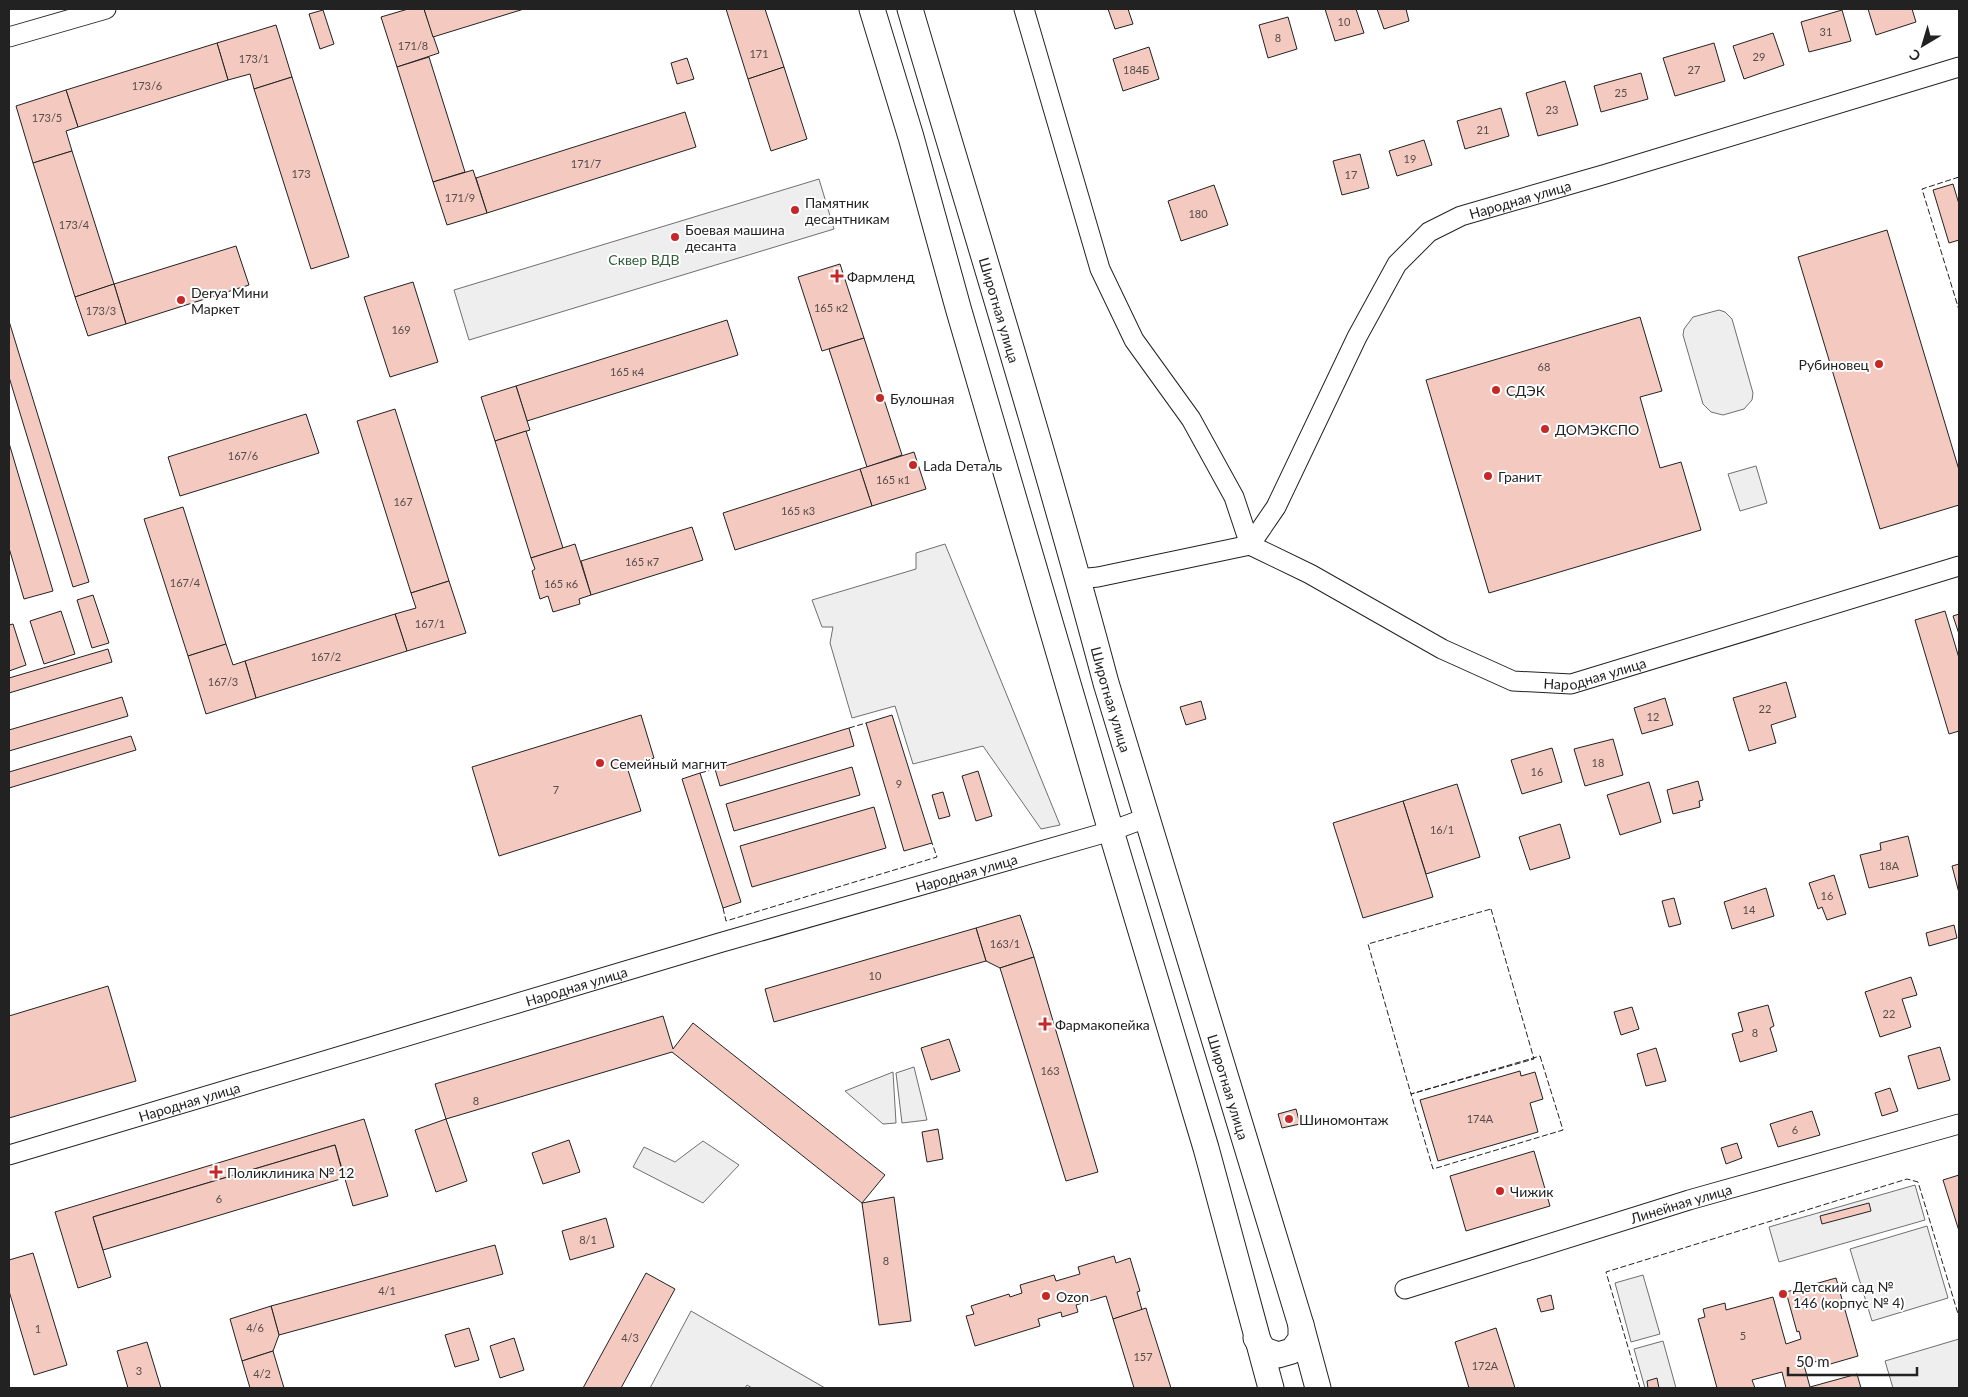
<svg xmlns="http://www.w3.org/2000/svg" width="1968" height="1397" font-family="Lato,sans-serif">
<style>
.green{fill:#eee;stroke:#6f6f6f}
.building{fill:#f3c9c0;stroke:#222}
.lines{fill:none;stroke-linecap:round;stroke-linejoin:round}
.minor-casing{stroke:#222;stroke-width:21}
.major-casing{stroke:#222;stroke-width:27}
.minor{stroke:#fff;stroke-width:19}
.major{stroke:#fff;stroke-width:25}
.fence{stroke:#222;stroke-width:1;stroke-dasharray:6 2.5;stroke-linecap:butt}
.poi-dot{fill:#c62828;stroke:#fff;stroke-width:2}
.labels{text-anchor:middle;dominant-baseline:central;stroke-width:4;stroke-linejoin:round;paint-order:stroke}
.number-label{font-size:11px;fill:#564c4a}
.street-label{font-size:14px;fill:#222;stroke:#fff}
.poi-label{font-size:14px;fill:#222;stroke:#fff;text-anchor:start}
.park-label{font-size:14px;fill:#2f5e38;stroke:#fff}
</style>
<rect width="100%" height="100%" fill="#fff"/>
<g class="green">
<path d="M819,179L834,229L469,340L454,290Z"/>
<path d="M1719,310L1725,312L1732,319L1753,393L1752,400L1744,409L1723,415L1711,412L1703,404L1683,335L1684,329L1693,317Z"/>
<path d="M1756,466L1767,503L1740,511L1728,474Z"/>
<path d="M945,544L1060,825L1041,829L983,746L913,764L895,706L852,718L830,643L833,627H822L812,600L916,569V553Z"/>
<path d="M914,1067L927,1120L902,1123L896,1073Z"/>
<path d="M893,1072L896,1123L883,1124L845,1091Z"/>
<path d="M703,1141L739,1165L703,1203L633,1167L644,1147L675,1162Z"/>
<path d="M1915,1185L1925,1220L1779,1262L1769,1227Z"/>
<path d="M1927,1226L1948,1298L1872,1321L1850,1249Z"/>
<path d="M1643,1275L1660,1334L1631,1342L1615,1283Z"/>
<path d="M691,1311L825,1388H752L747,1385L745,1388H650Z"/>
<path d="M1959,1339V1388H1893L1885,1361Z"/>
<path d="M1663,1341L1676,1388H1645L1634,1349Z"/>
</g>
<g class="building">
<path d="M408,9H424L439,53L397,67L381,17Z"/>
<path d="M424,9H524L433,37Z"/>
<path d="M726,9H765L784,67L748,79Z"/>
<path d="M1108,9H1128L1133,24L1115,29Z"/>
<path d="M1325,9H1356L1364,33L1335,41Z"/>
<path d="M1377,9H1406L1409,21L1384,29Z"/>
<path d="M1868,9H1912L1916,22L1876,35Z"/>
<path d="M323,10L334,44L320,49L309,14Z"/>
<path d="M1842,10L1851,41L1809,52L1801,22Z"/>
<path d="M1288,17L1297,49L1268,58L1259,25Z"/>
<path d="M276,25L292,77L254,89L250,74L228,80L217,43Z"/>
<path d="M1773,33L1784,65L1744,79L1733,46Z"/>
<path d="M217,43L228,80L78,127L66,90Z"/>
<path d="M1714,43L1725,81L1675,96L1663,58Z"/>
<path d="M1149,47L1159,79L1123,91L1113,59Z"/>
<path d="M429,57L465,172L433,182L397,67Z"/>
<path d="M687,58L694,79L677,84L671,63Z"/>
<path d="M784,67L807,139L771,151L748,79Z"/>
<path d="M1641,73L1648,99L1601,112L1594,86Z"/>
<path d="M292,77L349,257L311,269L254,89Z"/>
<path d="M1565,81L1578,125L1538,136L1526,93Z"/>
<path d="M66,90L78,127L66,131L72,151L33,163L16,106Z"/>
<path d="M1501,108L1509,136L1465,149L1457,121Z"/>
<path d="M685,112L696,147L487,213L476,178Z"/>
<path d="M1424,140L1432,165L1397,176L1389,151Z"/>
<path d="M72,151L114,284L75,297L33,163Z"/>
<path d="M1360,154L1369,188L1342,195L1333,161Z"/>
<path d="M473,170L487,213L447,225L433,182Z"/>
<path d="M1953,184L1959,204V240L1949,243L1933,190Z"/>
<path d="M1214,185L1228,225L1181,241L1168,201Z"/>
<path d="M1887,230L1959,470V505L1880,529L1798,257Z"/>
<path d="M236,246L249,285L126,324L114,284Z"/>
<path d="M840,264L864,338L822,351L798,277Z"/>
<path d="M413,282L438,362L390,377L364,297Z"/>
<path d="M114,284L126,324L88,336L75,297Z"/>
<path d="M1640,317L1662,391L1640,397L1660,468L1681,462L1701,530L1489,593L1426,380Z"/>
<path d="M727,320L738,355L527,421L516,386Z"/>
<path d="M9,321L89,582L73,587L9,377Z"/>
<path d="M864,338L902,455L867,467L829,349Z"/>
<path d="M516,386L530,430L495,441L481,397Z"/>
<path d="M395,409L449,581L411,593L357,421Z"/>
<path d="M306,414L319,453L180,496L168,457Z"/>
<path d="M526,431L563,548L531,558L495,441Z"/>
<path d="M9,443L53,591L24,599L9,548Z"/>
<path d="M914,452L926,489L872,506L860,469Z"/>
<path d="M860,469L872,506L735,550L723,513Z"/>
<path d="M183,507L226,644L188,656L144,519Z"/>
<path d="M692,527L703,560L591,595L581,561Z"/>
<path d="M575,544L591,595L579,599L580,604L553,612L548,596L540,599L532,571L535,569L531,558Z"/>
<path d="M449,581L466,633L407,651L395,614L416,608L411,593Z"/>
<path d="M93,595L109,643L92,648L77,600Z"/>
<path d="M61,611L75,654L44,664L30,621Z"/>
<path d="M1945,611L1959,658V731L1949,734L1915,620Z"/>
<path d="M395,614L407,651L256,698L245,661Z"/>
<path d="M1959,614V634L1953,616Z"/>
<path d="M13,624L26,665L9,671V625Z"/>
<path d="M226,644L233,665L245,661L256,698L206,714L188,656Z"/>
<path d="M108,649L112,662L9,693V678Z"/>
<path d="M1786,682L1796,717L1771,725L1776,743L1749,751L1733,698Z"/>
<path d="M122,697L128,716L9,751V730Z"/>
<path d="M1665,698L1673,725L1642,734L1634,708Z"/>
<path d="M1201,701L1206,719L1186,725L1180,707Z"/>
<path d="M641,715L654,758L627,767L641,811L499,856L472,767Z"/>
<path d="M892,715L932,843L904,851L866,723Z"/>
<path d="M849,728L854,746L720,786L715,769Z"/>
<path d="M131,736L136,750L9,788V772Z"/>
<path d="M1613,739L1623,775L1585,786L1574,749Z"/>
<path d="M1552,748L1562,782L1522,794L1511,760Z"/>
<path d="M852,767L860,795L734,831L726,804Z"/>
<path d="M978,771L992,816L976,821L962,776Z"/>
<path d="M700,773L741,902L723,908L682,779Z"/>
<path d="M1698,781L1703,800L1699,801L1700,807L1673,814L1667,790Z"/>
<path d="M1649,782L1661,822L1620,835L1607,795Z"/>
<path d="M1457,784L1480,857L1426,874L1403,801Z"/>
<path d="M943,792L950,816L939,819L932,795Z"/>
<path d="M1403,801L1433,897L1363,918L1333,823Z"/>
<path d="M874,807L886,848L752,887L740,846Z"/>
<path d="M1560,824L1570,858L1530,870L1519,837Z"/>
<path d="M1908,836L1918,876L1869,888L1860,855L1881,850L1880,843Z"/>
<path d="M1959,864V893L1952,866Z"/>
<path d="M1834,875L1846,914L1827,920L1822,907L1818,909L1809,883Z"/>
<path d="M1766,888L1774,916L1732,929L1724,902Z"/>
<path d="M1674,898L1681,924L1669,927L1662,901Z"/>
<path d="M1020,915L1034,957L1000,968L986,961L976,928Z"/>
<path d="M1954,925L1957,938L1929,946L1926,933Z"/>
<path d="M976,928L986,961L774,1022L765,989Z"/>
<path d="M1034,957L1098,1172L1066,1181L1000,968Z"/>
<path d="M1911,977L1917,995L1902,999L1911,1027L1880,1037L1865,992Z"/>
<path d="M108,986L136,1081L9,1118V1016Z"/>
<path d="M1768,1005L1774,1026L1770,1028L1777,1051L1740,1062L1732,1034L1743,1031L1738,1013Z"/>
<path d="M1632,1007L1639,1029L1621,1035L1614,1012Z"/>
<path d="M663,1016L673,1049L693,1023L885,1175L862,1203L672,1052L446,1119L435,1084Z"/>
<path d="M949,1039L960,1071L931,1080L921,1048Z"/>
<path d="M1940,1047L1950,1080L1918,1089L1908,1056Z"/>
<path d="M1656,1048L1666,1081L1646,1086L1637,1054Z"/>
<path d="M1520,1071L1521,1076L1535,1072L1543,1099L1530,1103L1538,1132L1438,1161L1420,1100Z"/>
<path d="M1890,1088L1898,1111L1882,1116L1875,1093Z"/>
<path d="M1296,1109L1300,1124L1282,1128L1278,1114Z"/>
<path d="M1812,1111L1820,1135L1778,1147L1770,1124Z"/>
<path d="M364,1119L388,1196L353,1206L335,1145L93,1217L111,1277L78,1288L55,1212Z"/>
<path d="M446,1119L467,1181L436,1192L415,1130Z"/>
<path d="M938,1129L943,1159L927,1162L922,1132Z"/>
<path d="M569,1140L580,1172L543,1184L532,1153Z"/>
<path d="M1737,1143L1742,1158L1726,1164L1721,1148Z"/>
<path d="M335,1145L344,1178L103,1250L93,1217Z"/>
<path d="M1534,1151L1550,1206L1466,1231L1450,1176Z"/>
<path d="M1959,1175V1231L1943,1180Z"/>
<path d="M894,1197L911,1321L879,1325L862,1203Z"/>
<path d="M1869,1203L1871,1211L1822,1224L1820,1216Z"/>
<path d="M606,1218L614,1247L570,1260L562,1231Z"/>
<path d="M495,1245L503,1274L279,1335L271,1306Z"/>
<path d="M33,1253L67,1365L34,1375L9,1291V1260Z"/>
<path d="M1114,1256L1116,1263L1130,1258L1140,1291L1137,1292L1142,1310L1113,1319L1106,1296L1076,1305L1078,1312L1062,1317L1061,1312L1038,1319L1040,1326L975,1346L966,1316L974,1314L971,1306L1009,1294L1010,1297L1022,1293L1020,1285L1054,1275L1056,1281L1080,1274L1078,1267Z"/>
<path d="M646,1273L675,1289L621,1388H583Z"/>
<path d="M1836,1278L1858,1356L1827,1365L1825,1359L1804,1365L1810,1387L1857,1374L1861,1388H1786L1782,1372L1752,1380L1755,1388H1717L1698,1319L1705,1317L1703,1309L1725,1303L1726,1310L1773,1297L1786,1344L1801,1339L1799,1331L1797,1332L1786,1292Z"/>
<path d="M1551,1295L1554,1309L1541,1312L1537,1299Z"/>
<path d="M271,1306L279,1335L273,1351L242,1361L230,1319Z"/>
<path d="M1146,1308L1148,1315L1171,1388H1134L1113,1319Z"/>
<path d="M469,1328L479,1360L455,1367L445,1335Z"/>
<path d="M1496,1328L1515,1388H1469L1455,1342Z"/>
<path d="M514,1338L524,1370L500,1378L490,1346Z"/>
<path d="M147,1342L161,1388H128L117,1351Z"/>
<path d="M273,1351L284,1388H250L242,1361Z"/>
<path d="M1657,1378L1659,1388H1648L1647,1381Z"/>
</g>
<g class="lines">
<g class="minor-casing">
<g id="minor">
<path d="M1024,9L1100,269L1134,340L1191,419L1234,497L1250,545"/>
<path d="M9,37L106,9"/>
<path id="s1" d="M1250,545L1276,507L1357,337L1397,264L1429,232L1461,216L1606,174L1959,67"/>
<path id="s2" d="M1078,579L1098,577L1250,545L1310,574L1442,649L1513,681L1571,684L1959,566"/>
<path id="s3" d="M9,1155L719,943L1111,831L1146,818"/>
<path id="s4" d="M1405,1289L1689,1200L1959,1124"/>
</g>
</g>
<g class="major-casing">
<g id="major">
<path d="M872,9L911,137L959,311L1111,831L1206,1148L1271,1388"/>
<path id="s5" d="M910,9C976,233 1046,457 1106,683L1301,1325L1318,1388"/>
<path d="M1256,1338L1264,1350L1278,1355L1292,1351L1301,1339V1325"/>
</g>
</g>
<use href="#minor" class="minor"/>
<use href="#major" class="major"/>
<g class="fence">
<path d="M1959,177L1922,189L1959,310"/>
<path d="M849,728L866,723"/>
<path d="M700,773L715,769"/>
<path d="M723,908L726,921L937,857L932,843"/>
<path d="M1491,909L1534,1059L1411,1094L1368,944Z"/>
<path d="M1540,1056L1563,1130L1433,1169L1411,1094Z"/>
<path d="M1640,1388L1606,1272L1907,1179L1918,1182L1959,1317"/>
</g>
</g>
<g class="poi-dot">
<circle cx="795" cy="210" r="5"/>
<circle cx="675" cy="237" r="5"/>
<path d="M834.5 268.5h5v5h5v5h-5v5h-5v-5h-5v-5h5z"/>
<circle cx="181" cy="300" r="5"/>
<circle cx="1879" cy="364" r="5"/>
<circle cx="1496" cy="390" r="5"/>
<circle cx="880" cy="398" r="5"/>
<circle cx="1545" cy="429" r="5"/>
<circle cx="913" cy="465" r="5"/>
<circle cx="1488" cy="476" r="5"/>
<circle cx="600" cy="763" r="5"/>
<path d="M1042.5 1016.5h5v5h5v5h-5v5h-5v-5h-5v-5h5z"/>
<circle cx="1289" cy="1119" r="5"/>
<path d="M213.5 1164.5h5v5h5v5h-5v5h-5v-5h-5v-5h5z"/>
<circle cx="1500" cy="1191" r="5"/>
<circle cx="1783" cy="1294" r="5"/>
<circle cx="1046" cy="1296" r="5"/>
</g>
<g class="labels">
<g class="number-label">
<text x="1344" y="21">10</text>
<text x="1826" y="31">31</text>
<text x="1278" y="37">8</text>
<text x="413" y="45">171/8</text>
<text x="759" y="53">171</text>
<text x="1759" y="56">29</text>
<text x="254" y="58">173/1</text>
<text x="1136" y="69">184Б</text>
<text x="1694" y="69">27</text>
<text x="147" y="85">173/6</text>
<text x="1621" y="92">25</text>
<text x="1552" y="109">23</text>
<text x="47" y="117">173/5</text>
<text x="1483" y="129">21</text>
<text x="1410" y="158">19</text>
<text x="586" y="163">171/7</text>
<text x="301" y="173">173</text>
<text x="1351" y="174">17</text>
<text x="460" y="197">171/9</text>
<text x="1198" y="213">180</text>
<text x="74" y="224">173/4</text>
<text x="831" y="307">165 к2</text>
<text x="101" y="310">173/3</text>
<text x="401" y="329">169</text>
<text x="1544" y="366">68</text>
<text x="627" y="371">165 к4</text>
<text x="243" y="455">167/6</text>
<text x="893" y="479">165 к1</text>
<text x="403" y="501">167</text>
<text x="798" y="510">165 к3</text>
<text x="642" y="561">165 к7</text>
<text x="185" y="582">167/4</text>
<text x="561" y="583">165 к6</text>
<text x="430" y="623">167/1</text>
<text x="326" y="656">167/2</text>
<text x="223" y="681">167/3</text>
<text x="1765" y="708">22</text>
<text x="1653" y="716">12</text>
<text x="1598" y="762">18</text>
<text x="1537" y="771">16</text>
<text x="899" y="783">9</text>
<text x="556" y="789">7</text>
<text x="1442" y="829">16/1</text>
<text x="1889" y="865">18А</text>
<text x="1827" y="895">16</text>
<text x="1749" y="909">14</text>
<text x="1005" y="943">163/1</text>
<text x="875" y="975">10</text>
<text x="1889" y="1013">22</text>
<text x="1755" y="1032">8</text>
<text x="1050" y="1070">163</text>
<text x="476" y="1100">8</text>
<text x="1480" y="1118">174А</text>
<text x="1795" y="1129">6</text>
<text x="219" y="1198">6</text>
<text x="588" y="1239">8/1</text>
<text x="886" y="1260">8</text>
<text x="387" y="1290">4/1</text>
<text x="255" y="1327">4/6</text>
<text x="38" y="1328">1</text>
<text x="1743" y="1335">5</text>
<text x="630" y="1337">4/3</text>
<text x="1143" y="1356">157</text>
<text x="1485" y="1365">172А</text>
<text x="139" y="1370">3</text>
<text x="262" y="1373">4/2</text>
</g>
<g class="street-label">
<text stroke="none"><textPath href="#s1" startOffset="460">Народная улица</textPath></text>
<text stroke="none"><textPath href="#s5" startOffset="314">Широтная улица</textPath></text>
<text stroke="none"><textPath href="#s2" startOffset="555">Народная улица</textPath></text>
<text stroke="none"><textPath href="#s5" startOffset="719">Широтная улица</textPath></text>
<text stroke="none"><textPath href="#s3" startOffset="998">Народная улица</textPath></text>
<text stroke="none"><textPath href="#s3" startOffset="592">Народная улица</textPath></text>
<text stroke="none"><textPath href="#s5" startOffset="1124">Широтная улица</textPath></text>
<text stroke="none"><textPath href="#s3" startOffset="188">Народная улица</textPath></text>
<text stroke="none"><textPath href="#s4" startOffset="289">Линейная улица</textPath></text>
</g>
<g class="poi-label">
<text x="805" y="202">Памятник<tspan x="805" dy="16">десантникам</tspan></text>
<text x="685" y="229">Боевая машина<tspan x="685" dy="16">десанта</tspan></text>
<text x="847" y="276">Фармленд</text>
<text x="191" y="292">Derya Мини<tspan x="191" dy="16">Маркет</tspan></text>
<text x="1869" y="364" text-anchor="end">Рубиновец</text>
<text x="1506" y="390">СДЭК</text>
<text x="890" y="398">Булошная</text>
<text x="1555" y="429">ДОМЭКСПО</text>
<text x="923" y="465">Lada Dеталь</text>
<text x="1498" y="476">Гранит</text>
<text x="610" y="763">Семейный магнит</text>
<text x="1055" y="1024">Фармакопейка</text>
<text x="1299" y="1119">Шиномонтаж</text>
<text x="227" y="1172">Поликлиника № 12</text>
<text x="1510" y="1191">Чижик</text>
<text x="1793" y="1286">Детский сад №<tspan x="1793" dy="16">146 (корпус № 4)</tspan></text>
<text x="1056" y="1296">Ozon</text>
</g>
<g class="park-label">
<text x="644" y="259">Сквер ВДВ</text>
</g>
</g>
<rect width="1968" height="1397" fill="none" stroke="#222222" stroke-width="20"/>
<g transform="translate(1923 45) rotate(218)" stroke="#ffffff" stroke-width="4" paint-order="stroke">
<path d="M0-4L9 19L0 12L-9 19Z" fill="#222222"/>
<text y="-8" font-size="14" font-weight="bold" text-anchor="middle" fill="#222222">С</text>
</g>
<path d="M1788 1367v8h129v-8" fill="none" stroke="#222222" stroke-width="2.5"/>
<text x="1796" y="1367" font-size="15" fill="#222222" stroke="#ffffff" stroke-width="4" paint-order="stroke">50 m</text>
</svg>
